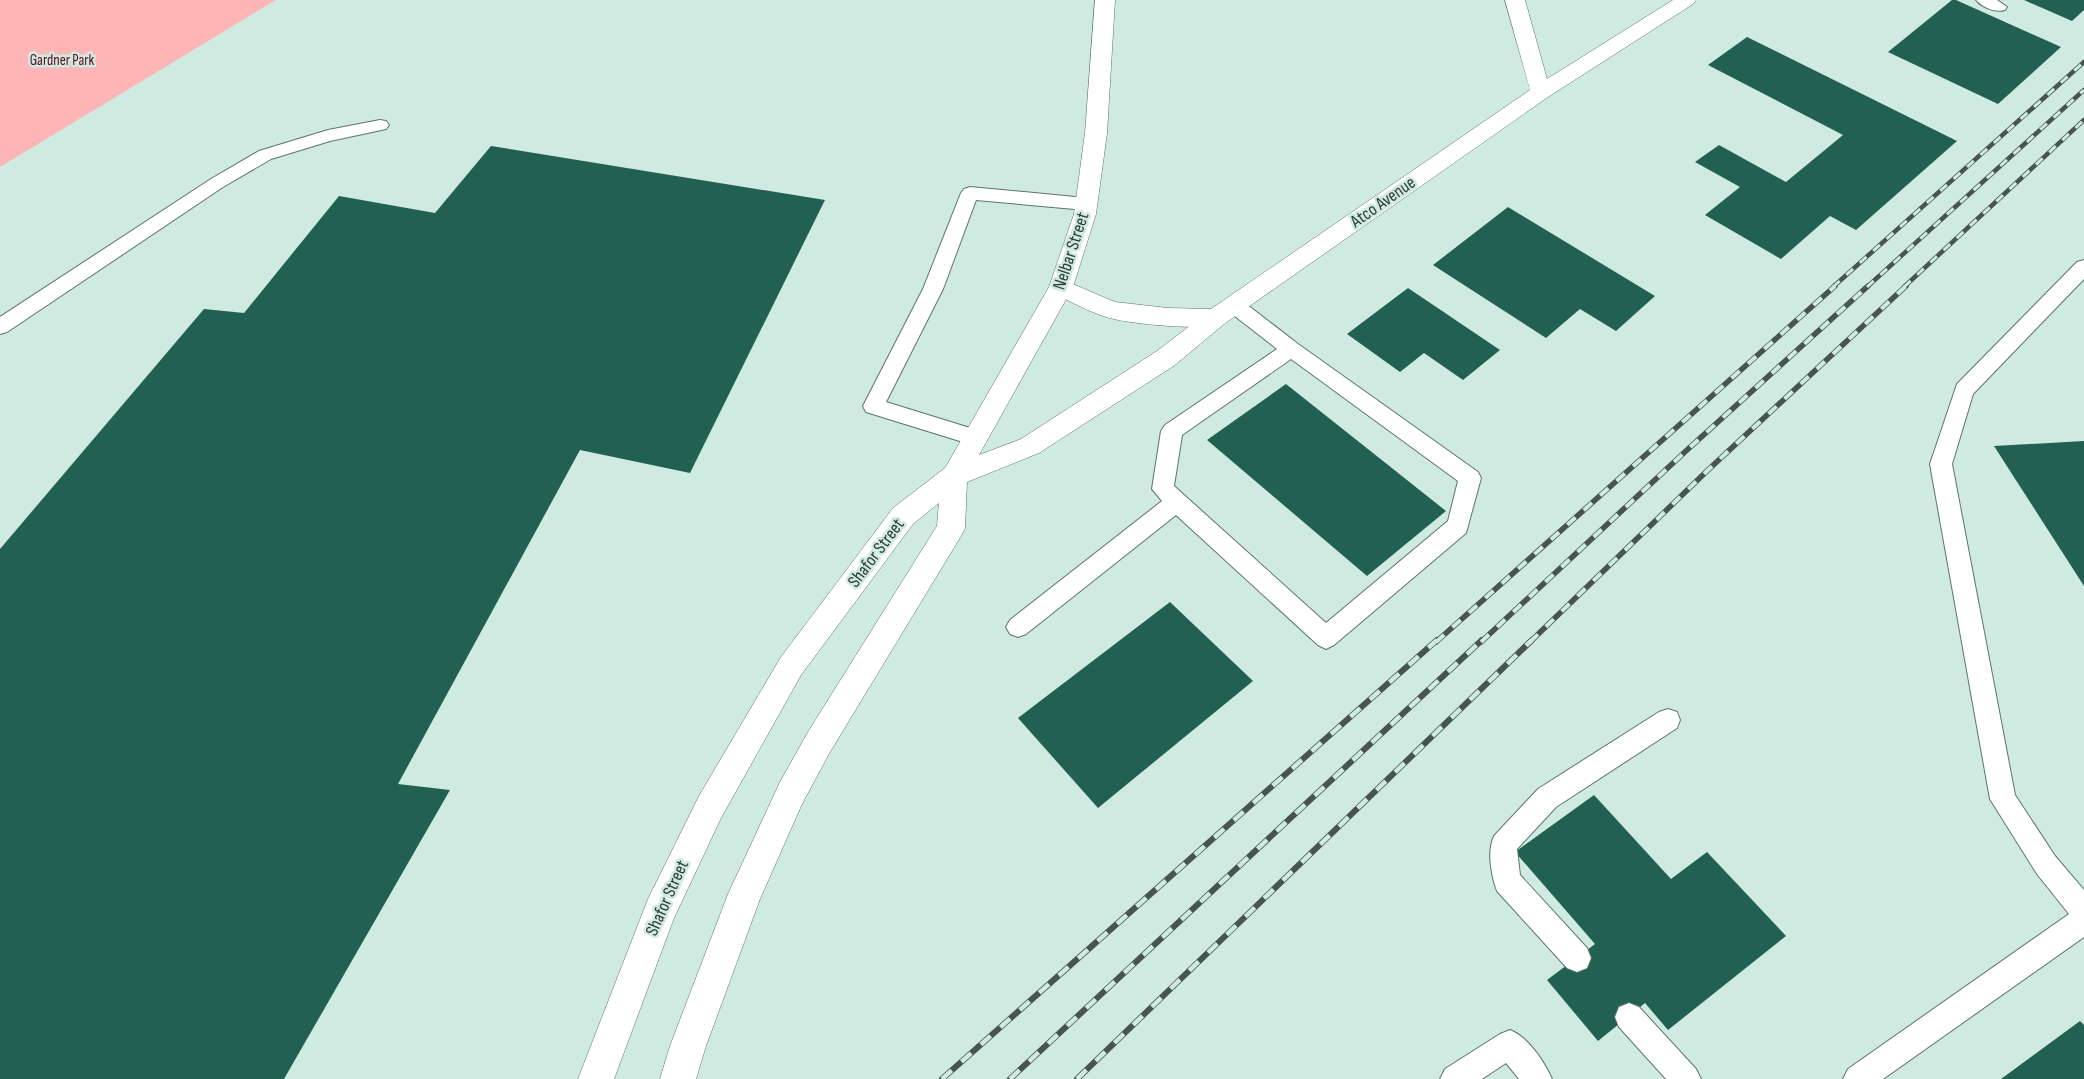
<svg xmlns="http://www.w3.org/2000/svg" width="2084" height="1079" font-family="'Sofia Sans Condensed',sans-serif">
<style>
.green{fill:#feb5b6}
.building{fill:#226152}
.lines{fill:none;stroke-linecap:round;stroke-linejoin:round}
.lane-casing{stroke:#5c746d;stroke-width:2}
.street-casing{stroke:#5c746d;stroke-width:1}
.secondary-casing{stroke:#5c746d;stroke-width:1}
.lane{fill:#fff;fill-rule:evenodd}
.street{fill:#fff;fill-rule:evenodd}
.secondary{fill:#fff;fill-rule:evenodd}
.rail-far2-casing{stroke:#475450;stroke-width:4.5}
.rail-far1-casing{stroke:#475450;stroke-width:5.5}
.rail-casing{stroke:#475450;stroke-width:6}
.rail-far2{stroke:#cfeae1;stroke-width:3;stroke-dasharray:9;stroke-linecap:butt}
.rail-far1{stroke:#cfeae1;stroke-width:4;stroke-dasharray:11;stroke-linecap:butt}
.rail{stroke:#cfeae1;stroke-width:4.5;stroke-dasharray:13;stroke-linecap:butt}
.labels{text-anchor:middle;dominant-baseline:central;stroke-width:5;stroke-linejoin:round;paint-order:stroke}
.far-park-label{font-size:15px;fill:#5d0719;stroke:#cfeae1}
.street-label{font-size:18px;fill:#303a37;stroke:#cfeae1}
</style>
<rect width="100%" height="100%" fill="#cfeae1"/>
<path class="green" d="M0,0H276L0,167Z"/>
<g class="building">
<path d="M1952,0H1956L2061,47L1998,104L1888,52Z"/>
<path d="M2024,0H2084V10L2072,21Z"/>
<path d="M1747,37L1957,141L1856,230L1830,216L1781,259L1705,215L1740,187L1695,162L1719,145L1786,182L1843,135L1708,65Z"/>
<path d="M491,146L825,200L690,473L580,450L398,784L450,790L284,1079H0V549L204,309L244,313L339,196L435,213Z"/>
<path d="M1508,207L1655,296L1616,331L1580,309L1546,338L1433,265Z"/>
<path d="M1408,288L1500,350L1463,380L1424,353L1400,372L1347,334Z"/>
<path d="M1286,384L1446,511L1367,576L1207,440Z"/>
<path d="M2084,441V586L1994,446Z"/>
<path d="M1170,602L1253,681L1098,808L1018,718Z"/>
<path d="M1594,795L1671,879L1707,852L1786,936L1668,1030L1645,1003L1598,1041L1547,980L1595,944L1515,852Z"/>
<path d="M2080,1021L2084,1025V1079H2001Z"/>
</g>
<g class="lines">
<g class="lane-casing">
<g id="lane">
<path d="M1976,0H1997L2007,7L2005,10C1995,13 1982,7 1976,0Z"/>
<path d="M380,120L386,121L389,125L386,129L330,141L271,159L223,187L7,332L0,334V317L211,179L259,151L328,130Z"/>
<path d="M970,187L1086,198L1092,200L1095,204L1092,208L1086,210L976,200L943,289L886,402L983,432L987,438L983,444L976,446L866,412L863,406L923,289L961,193L964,189Z"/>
<path d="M2084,260V279L1973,394L1952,464L2015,795L2055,856L2084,890V937L1883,1079H1843L1848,1069L2069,914L2037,874L1990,799L1930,464L1957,384L2077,262Z"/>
<path d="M1234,298L1241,300L1298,344L1478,472L1481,478L1466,533L1334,645L1326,649L1318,645L1176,515L1026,634L1018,637L1010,634L1006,627L1010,620L1162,501L1152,489L1161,431L1165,425L1277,349L1227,310L1224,305L1227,300ZM1291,359L1458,481L1448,521L1326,623L1174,486L1182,435Z"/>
<path d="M1668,709L1677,712L1680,720L1677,728L1556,807L1517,849L1520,875L1587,948L1591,958L1587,968L1577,972L1567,968L1497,891C1491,875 1487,851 1494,836L1538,789L1659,712Z"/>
<path d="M1629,1003L1639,1007L1696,1069L1701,1079H1666L1619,1027L1615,1017L1619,1007Z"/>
<path d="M1510,1030C1528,1037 1544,1061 1552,1079H1519L1506,1063L1482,1079H1440L1445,1069L1500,1034Z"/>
</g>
</g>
<g class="street-casing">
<path id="street" d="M1505,0H1525L1547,79L1673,0H1696L1693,4L1548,97L1224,324C1203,331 1128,324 1106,317C1087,311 1070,301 1053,293L1049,287L1053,281L1061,279L1115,302L1168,308L1211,309L1530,90Z"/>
</g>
<g class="secondary-casing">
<path id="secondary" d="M1095,0H1115L1107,133L1096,214L1073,287L979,455L1021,439L1157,351L1208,312L1216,309L1224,312L1228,318L1224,324L1175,365L1039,453L967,482L965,528L961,536L830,752L802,804L760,899L706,1046L696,1079H660L670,1046L728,894L780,782L808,732L937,526L939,503L913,524L801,675L721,818L674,918L614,1079H578L648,899L699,796L781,657L893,508L945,468L1049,287L1074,214L1085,133Z"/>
</g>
<use href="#lane" class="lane"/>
<use href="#street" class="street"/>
<use href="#secondary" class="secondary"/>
<g class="rail-far2-casing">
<g id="rail-far2">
<path d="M1833,287L2084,62"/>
<path d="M1867,287L2084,90"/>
<path d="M1904,287L2084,120"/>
</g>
</g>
<g class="rail-far1-casing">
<g id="rail-far1">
<path d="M1436,642L1835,286"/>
<path d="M1481,642L1687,450L1868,286"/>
<path d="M1530,642L1708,470L1906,286"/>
</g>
</g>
<g class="rail-casing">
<g id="rail">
<path d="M942,1079L1437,640"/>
<path d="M1010,1079L1482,640"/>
<path d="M1077,1079L1532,640"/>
</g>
</g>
<use href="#rail-far2" class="rail-far2"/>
<use href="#rail-far1" class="rail-far1"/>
<use href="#rail" class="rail"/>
</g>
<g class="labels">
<g class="far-park-label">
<text x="62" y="60">Gardner Park</text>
</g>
<g class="street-label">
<text transform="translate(1383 202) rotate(-35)">Atco Avenue</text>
<text transform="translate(1071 251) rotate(-72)">Nelbar Street</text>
<text transform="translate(876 553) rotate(-53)">Shafor Street</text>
<text transform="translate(667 898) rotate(-66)">Shafor Street</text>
</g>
</g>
</svg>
